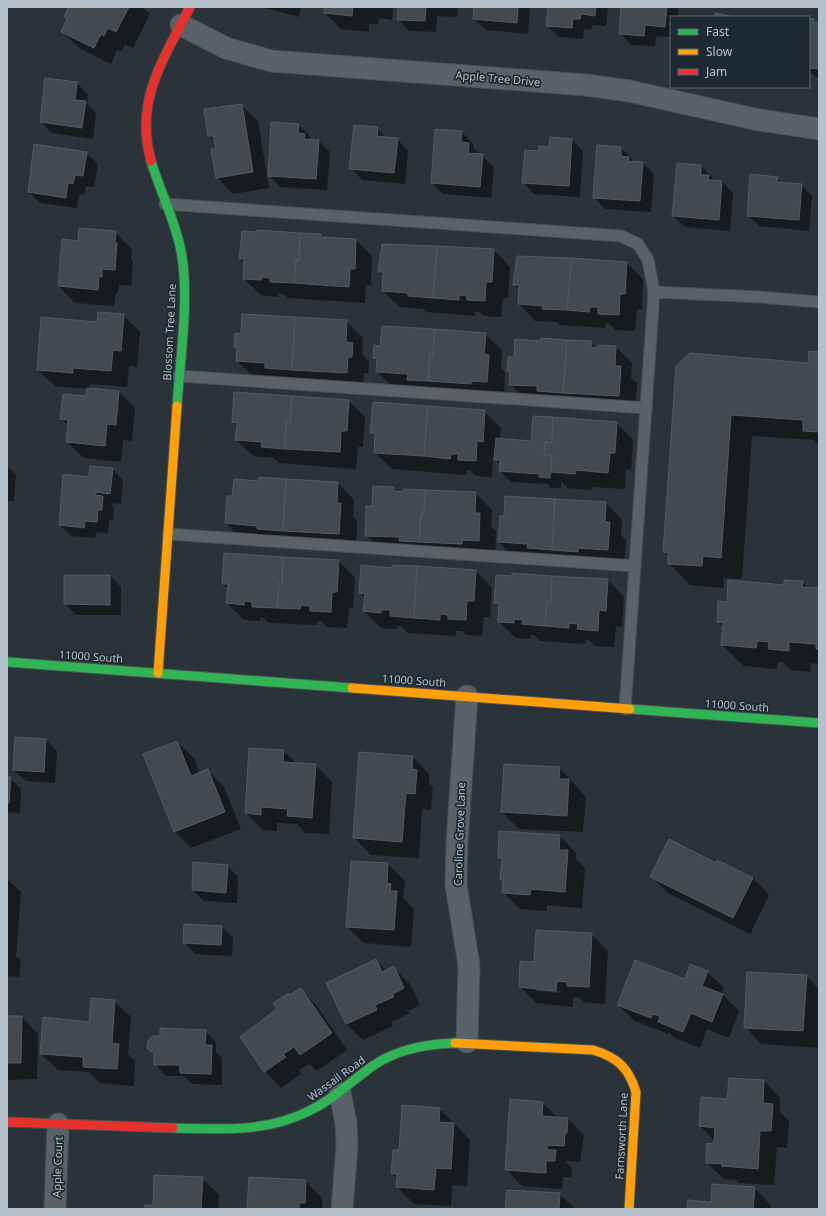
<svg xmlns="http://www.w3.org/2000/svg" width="826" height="1216" font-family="'Noto Sans',sans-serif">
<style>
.shadow{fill:#0007;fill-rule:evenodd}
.building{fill:#424a4f;stroke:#525a61}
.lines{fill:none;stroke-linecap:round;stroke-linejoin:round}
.lane-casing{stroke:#484f54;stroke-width:13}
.street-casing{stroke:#484f54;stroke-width:23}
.fast-casing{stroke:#484f54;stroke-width:11}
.slow-casing{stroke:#484f54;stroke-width:11}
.jam-casing{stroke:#484f54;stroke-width:11}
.lane{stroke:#5a6167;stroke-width:11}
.street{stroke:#5a6167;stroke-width:21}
.fast{stroke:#30b455;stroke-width:9}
.slow{stroke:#ff9f0a;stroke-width:9}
.jam{stroke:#e5322d;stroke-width:9}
.labels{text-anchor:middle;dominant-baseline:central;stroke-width:3.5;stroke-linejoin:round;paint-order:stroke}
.street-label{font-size:11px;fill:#b4c0ca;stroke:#1d2a34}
</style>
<rect width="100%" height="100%" fill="#2a3339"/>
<g class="shadow">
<path d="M70,7H142L150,14L133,48L125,44L121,52L117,50L111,64L79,48L62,32L68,20L65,17Z"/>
<path d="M262,7H301L299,17Z"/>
<path d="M325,7H393L392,20L379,18L378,24H369V32L341,29L325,13Z"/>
<path d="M399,7H458L457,17L437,16L436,32L409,31L398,19Z"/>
<path d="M475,7H530L528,34L486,30L474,19Z"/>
<path d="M549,7H608L606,26L592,25L591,30L584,29L583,39L559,37L547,25Z"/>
<path d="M622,7H678V17H671V37L656,36L655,46L631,45L620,33Z"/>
<path d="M809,19L819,24V79L809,71Z"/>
<path d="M77,83L88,95L87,104L96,113L93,139L52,133L41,122Z"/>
<path d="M241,105L258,121L269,188L233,194L217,177L215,142L209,136Z"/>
<path d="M298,125L310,136L309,140L319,141L330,152L327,190L280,187L269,175Z"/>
<path d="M377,128L387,138L397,139L408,151L405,184L362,180L351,168Z"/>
<path d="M462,132L473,144V148L494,167L491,198L443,194L432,183Z"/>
<path d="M572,140L583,151L580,197L534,194L523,182L540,152Z"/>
<path d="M621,148L632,159L633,163H643L654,174L651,212L605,209L594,197Z"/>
<path d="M86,153L98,164L94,187L86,186L84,195L79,194L77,208L40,203L29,192Z"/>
<path d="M701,166L712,177L713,181H722L733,193L730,231L685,227L673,216Z"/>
<path d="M777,178L782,183L801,185L812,196L809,231L759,226L748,215Z"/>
<path d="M115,232L132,249L131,259L133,261L131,286L119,285L118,293H116L114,306L75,303L59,286L79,242Z"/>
<path d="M321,235L324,238L356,240L372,256L371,285H366L365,303L288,298L283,294L278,293V297L261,295L244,279L245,264L240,259Z"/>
<path d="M494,250L510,267L508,298H503L501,317L484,316L480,312H475V316L426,312L423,309L400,307L383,291L384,277L379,272Z"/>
<path d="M627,263L643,279L642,310H637L635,331L615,330L608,323H606L605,328L560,325L557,322L535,321L519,304V290L514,284Z"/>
<path d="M123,315L140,332L137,367L129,366L127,387L90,384L89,389L118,391L135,408L132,441L123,440L121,462L84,458L67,442L69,426L61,419L87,397L88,389L55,386L38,370L98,323Z"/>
<path d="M346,321L363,338L362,354L369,361L368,373H364L363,389L254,377L237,361L238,349L235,346L242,335Z"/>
<path d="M485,334L502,350L501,368L505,372L504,398L394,388L377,372L378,362L374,358L381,347Z"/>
<path d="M591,342L597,349L616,347L632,363L631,378L637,383L635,412L554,407L549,402L527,401L510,384L511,374L508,371L515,358Z"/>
<path d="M819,353V445L814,440L752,436L742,579L724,578L723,588L690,585L669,563V557L664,552L677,366L809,364Z"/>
<path d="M349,401L365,417L363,447H358L356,469L279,463L273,458L253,456L236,440L237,426L233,422Z"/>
<path d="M484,411L501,428L500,439L532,442L617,423L633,440L631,470L626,469L625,489L592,487V490L568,488L561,481V488H551L548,484L511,482L500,471L501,465L493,457L492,477L476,476L470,470H467L466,475L392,469L375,453L376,438L371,433Z"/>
<path d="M7,466L16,475L14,501H7Z"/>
<path d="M112,469L123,480L121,504L110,503L114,508L113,521L109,520L108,533L96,532L95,538L71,536L60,525L90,478Z"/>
<path d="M338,483L354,500L353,516L357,521L356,550L243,540L226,523Z"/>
<path d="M394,488L399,493H475L492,510L491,526L496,531L495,557L478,560L417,557L413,553L383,552L366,535L373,507Z"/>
<path d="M606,503L622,520L621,535L626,540L624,566L515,558L499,542Z"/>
<path d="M339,561L355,578L353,608H349L347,628L327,627L322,622L317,621V625L269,623L264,618H260V621L244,620L227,603L228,589L223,584Z"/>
<path d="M393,569L476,571L492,588L490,617H484L482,636L466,635L462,631H456V636L408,633L401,626H398L397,629L381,628L364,611L365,598L360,593Z"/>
<path d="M65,576H110L121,587V615H76L65,604Z"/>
<path d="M608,580L624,597L622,627L616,626L614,647L595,646L589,640H585V644L540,641L535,636L531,635V639L516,638L499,622L500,607L495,602Z"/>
<path d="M802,582L809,589H819V664L811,663L810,672L791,670L782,662H778L777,669L744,666L722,645L723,627L718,622L728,603Z"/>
<path d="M46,740L57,751L55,783L26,781L14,770Z"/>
<path d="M177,742L194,758L200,773L208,771L224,787L241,829L191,848L175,832Z"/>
<path d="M284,751L297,764L315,765L332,782L329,834L305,833L297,824L277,823V831L263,830L246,813Z"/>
<path d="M413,757L429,774V783L433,787L431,810L422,809L419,858L371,855L355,838Z"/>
<path d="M560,768L586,797L583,832L519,829L502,812Z"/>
<path d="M7,778H10L21,789L20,813L7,812Z"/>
<path d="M560,836L576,853V859L585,868L582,908L547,905V911L520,909L503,892L504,882L501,880L503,862L499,857Z"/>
<path d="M718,861L753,878L769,895L750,934L668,893L651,877L716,864Z"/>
<path d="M352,862L388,864L405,881L403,898L414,909L411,947L364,943L347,927Z"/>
<path d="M227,865L238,877L237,903L204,901L193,890Z"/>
<path d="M7,879L21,892L16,956L21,960L19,977L7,976Z"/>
<path d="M222,927L233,938L232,956L195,954L184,942Z"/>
<path d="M591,934L608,951L605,1004L584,1002L579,997H573V1007L536,1003L520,987L535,963ZM536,989L561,991V993L536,991Z"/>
<path d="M376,961L387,971L394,968L410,984L420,1005L408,1011L410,1013L391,1022L393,1026L363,1040L346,1024Z"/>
<path d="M707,972L724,988L722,994L739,1011L729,1038L707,1029L700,1048L675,1038L669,1032L668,1034L635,1021L618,1005Z"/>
<path d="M806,976L819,989V1048L761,1044L745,1027Z"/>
<path d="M301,989L317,1006L347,1050L317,1071L310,1064L299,1070L301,1074L281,1088L265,1071L278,1010L290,996Z"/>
<path d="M114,1001L131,1017L128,1054L135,1061L134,1086L100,1083L89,1072L58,1070L41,1054L90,1023Z"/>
<path d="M7,1017H22L38,1034L37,1079L7,1080Z"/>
<path d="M205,1031L216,1042V1052L222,1058V1085L192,1084L184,1076H166L155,1064V1055L148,1048Z"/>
<path d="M764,1081L780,1098V1112L789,1121L787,1148L777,1147L774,1185L739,1183L737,1180L724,1179L707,1163L715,1141L700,1126L728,1100Z"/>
<path d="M543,1103L558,1118L568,1119L584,1135L580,1162L565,1161L572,1168L571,1177H563L562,1189L522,1186L506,1169Z"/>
<path d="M403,1106L440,1109L470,1140L467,1186L452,1185L451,1206L414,1204L397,1187V1179L392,1173L400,1151Z"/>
<path d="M202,1178L219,1195L218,1209H146L154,1206Z"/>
<path d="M306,1181L322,1198V1209H248Z"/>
<path d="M754,1188L771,1205V1209H688Z"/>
<path d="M560,1194L575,1209H506Z"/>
</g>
<g class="building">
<path d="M69,7H129L116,32L108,28L104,36L101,34L94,48L61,32L67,19L64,17Z"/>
<path d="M324,7H362H353L352,16L324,13Z"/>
<path d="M398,7H426L425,21L397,20Z"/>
<path d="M474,7H518L517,23L473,19Z"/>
<path d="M548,7H596L595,16L581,14L580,19H573L572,28L546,26Z"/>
<path d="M621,7H667L665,27L645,25L644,36L619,34Z"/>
<path d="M715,13L735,17H714Z"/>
<path d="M809,18L814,19L813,22L819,23V69L809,68Z"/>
<path d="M45,78L77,82L75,100L86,101L82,128L40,122Z"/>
<path d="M242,104L253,172L216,178L211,149H216L213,136H208L204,109Z"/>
<path d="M271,122L299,124L298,133L305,134L304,139L319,140L316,179L268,176Z"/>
<path d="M354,125L378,127L377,136L398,138L394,173L349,169Z"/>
<path d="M435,129L462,131L461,142L469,143L468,153L483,154L480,187L431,183Z"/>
<path d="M550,137L572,139L569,186L522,183L525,150L539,151V146L549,147Z"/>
<path d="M34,144L87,152L83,176L75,175L73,184L68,183L66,198L28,192Z"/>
<path d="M597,145L621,147V156L629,157L628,161L643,162L640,201L593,198Z"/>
<path d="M677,163L701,165V175H709L708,180L722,181L719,220L672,216Z"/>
<path d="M750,174L778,177L777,182L802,184L799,220L747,216Z"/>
<path d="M79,228L116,231L115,243H117L115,270L102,269V277L99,276L98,290L58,286L62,239L78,241Z"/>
<path d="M257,230L300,233L299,260H296L294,283L270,282V278L262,277L261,280L243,279L244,259H239L242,231L257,232Z"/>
<path d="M300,233L321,234V237L356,239L355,269H350L349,287L294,283L296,260H299Z"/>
<path d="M382,244L437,246L433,298L408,296V293L382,291L383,272H378Z"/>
<path d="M437,246L494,249L492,282H486L485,301L467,300V296L459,295V300L433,298Z"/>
<path d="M517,256L572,258L567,310L542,309L543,306L518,304L519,285H513Z"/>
<path d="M572,258L627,262L625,294H620L619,315L598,314V307H590L589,312L567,310Z"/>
<path d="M98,312L124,314L121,351L113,350L111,371L73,368V373L37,370L41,317L97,322Z"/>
<path d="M242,314L295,317L292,370L265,368V363L236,361L237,347H234L235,333L241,334Z"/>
<path d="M295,317L347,320L346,342L353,343L352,357H348L347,373L292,370Z"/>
<path d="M382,326L435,329L433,354H430L428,381L407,380L408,374L376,372L377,359L373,358L374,345L380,346Z"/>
<path d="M435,329L486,333L484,354L489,355L487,382L471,381V384L428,381L430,354H433Z"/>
<path d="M541,338L567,340L563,393L537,391V386L509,385L510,371H507L508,357H514L515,339L540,341Z"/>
<path d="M567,340L592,341L591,347L598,348V345L616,346L615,366H621L619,396L563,393Z"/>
<path d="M809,351L819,352V432L803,431V420L731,415L721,558L703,556L702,566L668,564V553L663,552L676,366L690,353L808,363Z"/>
<path d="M87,388L119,391L116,425L107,424L105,446L66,442L68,420L60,419L63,394L86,396Z"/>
<path d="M234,392L292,396L290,422H286L285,449L261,447L262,442L235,440L237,423L232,422Z"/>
<path d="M292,396L349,400L347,431H341L340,452L285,449L286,422H290Z"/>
<path d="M373,402L428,406L424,456L374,453L375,434L370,433Z"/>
<path d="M428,406L485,410L483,442L477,441L476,461L458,460V454H451L450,459L424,456Z"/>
<path d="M533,416L553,417L552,443L545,442L544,454L552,455L550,478L539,477V474L499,471L500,460H494L496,438L531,441Z"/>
<path d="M553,417L617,422L615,453H610L608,473L576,470L575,474L551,472L552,455L544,454L545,442L552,443Z"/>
<path d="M90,466L113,468L110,494L96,492L95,495L103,496L102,510H98L97,522L85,521L84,528L59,525L63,474L89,477Z"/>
<path d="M259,477L286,479L283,531L257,529V526L225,523L227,496H232L234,479L259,481Z"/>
<path d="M286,479L338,482L337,503H341L339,534L283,531Z"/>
<path d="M373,486L394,487V491L403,492L404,489L425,490L424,514H421L419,542L399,541L400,537L365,536L366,506H372Z"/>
<path d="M425,490L476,492L475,513H480L479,541L462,540V544L419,542L421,514H424Z"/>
<path d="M505,496L555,499L552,550L527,548L528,544L498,542L500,516H504Z"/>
<path d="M555,499L606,502L605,522H610L608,550L578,548V552L552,550Z"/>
<path d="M224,553L283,557L282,583H279L277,608L252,607V602L244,601V605L226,603L228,584H222Z"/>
<path d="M283,557L339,560L337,592H332L331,612L310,611V606L301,605L300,609L277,608L279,583H282Z"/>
<path d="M361,565L392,568V565L417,566L414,618L390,616V610H381V613L363,611L365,594L359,593Z"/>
<path d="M417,566L476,570L474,601H467L466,620L448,619V615L440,614V620L414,618Z"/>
<path d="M512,573L552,576L551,602H547L545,626L522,624L523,620L514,619V623L498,622L499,603H494L496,575L512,576Z"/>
<path d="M64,575H110V605L64,604Z"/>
<path d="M552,576L608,579L606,611L599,610L598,631L577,629L578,624L569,623V628L545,626L547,602H551Z"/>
<path d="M728,580L784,585V580L803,581L802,587L819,588V649H816V644L789,642V651L768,649L769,642L757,641L756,648L721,645L723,623L717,622L718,601L727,602Z"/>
<path d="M15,737L46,739L44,772L13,770Z"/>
<path d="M177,741L191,776L208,769L225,812L174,832L143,754Z"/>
<path d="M249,748L284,750L283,762L316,764L312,818L287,816L288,809L261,807V815L245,813Z"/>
<path d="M359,752L413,756L412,769L417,770L415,794L406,793L402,842L353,838Z"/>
<path d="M504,764L560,767L559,779H569L567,816L501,812Z"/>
<path d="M7,777H11L9,803H7Z"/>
<path d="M499,831L560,835L559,850H568L565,892L531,889L530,895L502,893L503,880H500L502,858H498Z"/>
<path d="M669,839L716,863L717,860L753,878L733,918L650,877Z"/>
<path d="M351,861L388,863L387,883L391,884L390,891H397L394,930L346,927Z"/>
<path d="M193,862L228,865L226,893L192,890Z"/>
<path d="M184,924L222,926L221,945L183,943Z"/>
<path d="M536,930L592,933L589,987L567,986V982L557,981L556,991L519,987L520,961L534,962Z"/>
<path d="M376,959L382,972L394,966L404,988L393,994L394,997L375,1005L377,1010L346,1024L326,983Z"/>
<path d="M635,960L685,979L690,964L708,971L702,986L723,994L712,1022L691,1013L683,1032L658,1022L660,1016L653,1014L651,1018L617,1005Z"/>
<path d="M747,972L807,975L803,1031L744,1028Z"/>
<path d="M301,988L332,1033L300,1055L294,1047L283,1054L286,1057L264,1072L240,1037L277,1009L273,1003L289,993L290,995Z"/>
<path d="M91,998L115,1000L112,1043L119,1044L117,1069L83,1067V1057L40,1054L43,1017L89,1022Z"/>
<path d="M7,1016H22L21,1063H7V1064Z"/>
<path d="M160,1028L206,1030L205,1045H212L211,1074L180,1073V1065H154V1052H151L147,1048L148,1041L152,1036H160Z"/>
<path d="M729,1078L764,1080L763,1103L773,1104L771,1131H760L758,1169L721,1166L723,1164L706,1163L707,1143L714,1144L715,1128L699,1126L701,1097L727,1099Z"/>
<path d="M510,1099L543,1102L542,1116L568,1118L567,1133H565L564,1146L547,1145V1150H556L555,1161H546V1173L505,1170Z"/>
<path d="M402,1105L440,1108L439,1122L454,1123L451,1169L436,1168L434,1190L396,1187L397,1174H391L393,1150H399Z"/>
<path d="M154,1175L203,1177L201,1209H145V1205H153Z"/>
<path d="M249,1177L306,1180L305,1203H299V1209H247Z"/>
<path d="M712,1184L755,1187L753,1209H687L688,1200L711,1202Z"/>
<path d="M507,1190L560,1193L559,1209H505Z"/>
</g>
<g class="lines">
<g class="lane-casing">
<g id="lane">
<path d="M165,204L621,236L638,244L648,260L654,292"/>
<path d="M179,376L646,408"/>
<path d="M168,534L635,566"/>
<path d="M625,709L654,292L760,297L819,302"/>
</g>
</g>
<g class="street-casing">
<g id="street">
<path d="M181,25L226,48L271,61L586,85L629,91L759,120L819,129"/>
<path d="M467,696L457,843L456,885L469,965L467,1042"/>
<path d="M340,1093L346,1123L347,1146L342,1209"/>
<path d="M55,1209L58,1124"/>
</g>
</g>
<g class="fast-casing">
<g id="fast">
<path d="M151,161C160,191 175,220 181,251C190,297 180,359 177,406"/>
<path d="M7,662L352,688"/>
<path d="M630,709L819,723"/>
<path d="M173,1128C221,1129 263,1133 307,1112C333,1100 351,1081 374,1065C398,1049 427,1044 455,1043"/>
</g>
</g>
<g class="slow-casing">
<g id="slow">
<path d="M158,673L177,406"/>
<path d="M352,688L630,709"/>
<path d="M455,1043L593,1050C617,1057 629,1068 636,1092L629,1209"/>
</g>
</g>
<g class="jam-casing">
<g id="jam">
<path d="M151,161C134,100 164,59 190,7"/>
<path d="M7,1122L173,1128"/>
</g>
</g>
<use href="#lane" class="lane"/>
<use href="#street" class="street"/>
<use href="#fast" class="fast"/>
<use href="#slow" class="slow"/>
<use href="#jam" class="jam"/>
</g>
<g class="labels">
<g class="street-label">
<text transform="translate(498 78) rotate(5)">Apple Tree Drive</text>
<text transform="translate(169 332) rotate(-87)">Blossom Tree Lane</text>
<text transform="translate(91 656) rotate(4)">11000 South</text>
<text transform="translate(414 680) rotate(4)">11000 South</text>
<text transform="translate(737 705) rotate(4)">11000 South</text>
<text transform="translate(459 834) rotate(-88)">Caroline Grove Lane</text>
<text transform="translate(336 1078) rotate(-36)">Wassail Road</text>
<text transform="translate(621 1136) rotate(-87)">Farnsworth Lane</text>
<text transform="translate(57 1167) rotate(-88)">Apple Court</text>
</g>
</g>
<rect width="826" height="1216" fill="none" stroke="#b4c0ca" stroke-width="16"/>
<rect x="670" y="16" width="140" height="72" fill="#1d2a34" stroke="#596670"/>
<rect x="678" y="29" width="20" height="6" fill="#30b455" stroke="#596670"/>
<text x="706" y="36" font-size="12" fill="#b4c0ca">Fast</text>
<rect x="678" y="49" width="20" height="6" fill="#ff9f0a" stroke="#596670"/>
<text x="706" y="56" font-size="12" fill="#b4c0ca">Slow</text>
<rect x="678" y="69" width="20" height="6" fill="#e5322d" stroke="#596670"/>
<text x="706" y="76" font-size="12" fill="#b4c0ca">Jam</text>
</svg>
